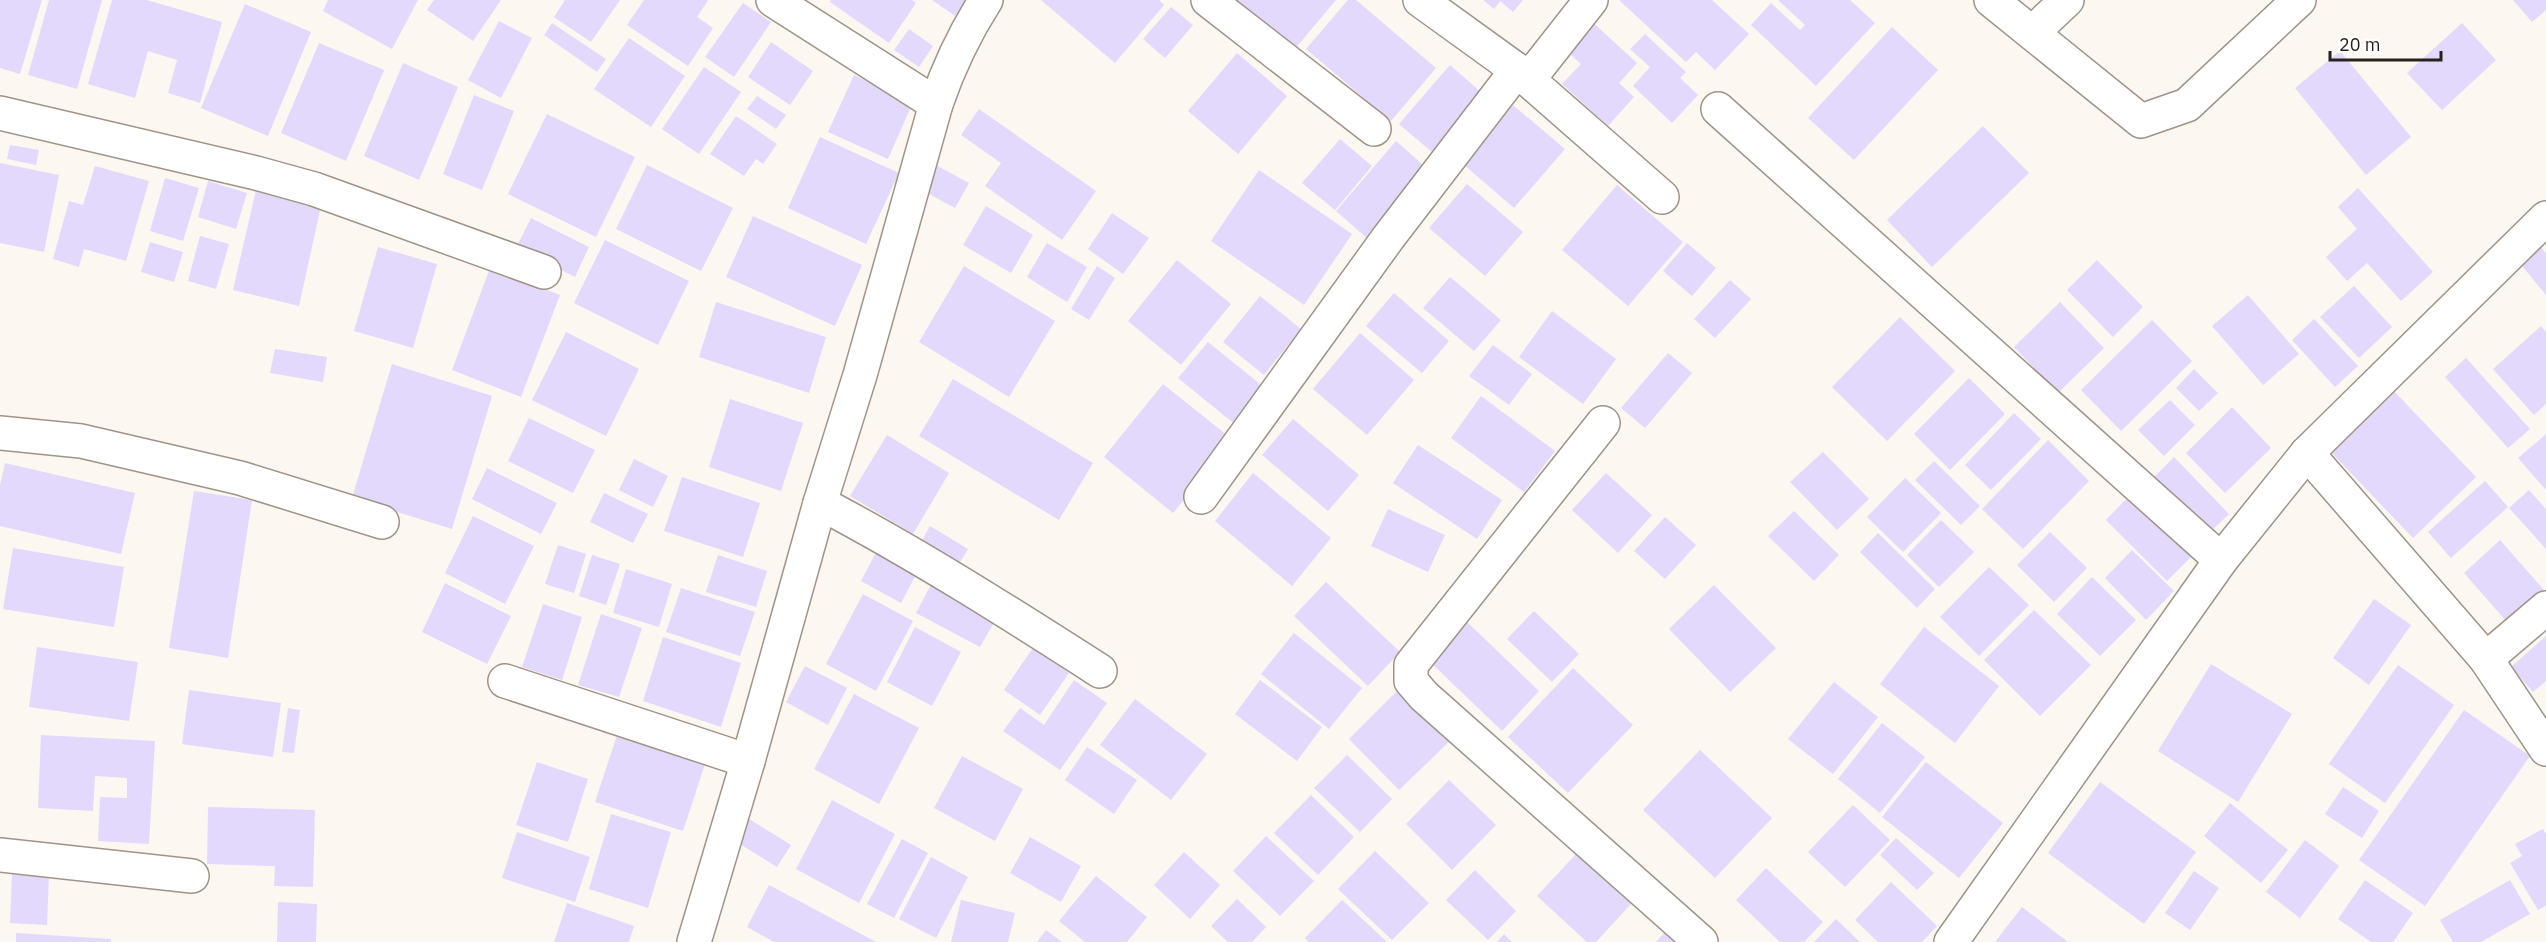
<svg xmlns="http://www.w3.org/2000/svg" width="2546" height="942" font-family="'IBM Plex Sans',sans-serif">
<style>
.building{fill:#e2d9fd}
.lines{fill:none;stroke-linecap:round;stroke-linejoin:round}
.street-casing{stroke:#a09387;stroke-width:36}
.street{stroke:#fff;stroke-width:33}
</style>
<rect width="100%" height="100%" fill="#fdf7f2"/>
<g class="building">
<path d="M0,0H42L20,74L0,68Z"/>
<path d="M49,0H102L77,89L28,75Z"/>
<path d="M112,0H147L222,22L200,103L168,93L177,60L148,51L135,98L88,84Z"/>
<path d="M328,0H418L392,49L323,11Z"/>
<path d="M434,0H501L473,41L427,10Z"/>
<path d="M565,0H620L591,42L554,17Z"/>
<path d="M644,0H708L697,17L713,28L688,66L627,25Z"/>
<path d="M831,0H912L916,3L889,43L830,2Z"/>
<path d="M932,0H966L955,16Z"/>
<path d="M1041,0H1159L1164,5L1115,63Z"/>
<path d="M1234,0H1336L1294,50Z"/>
<path d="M1348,0H1356L1436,68L1391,121L1306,49Z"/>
<path d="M1483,0H1523L1513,12L1500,1L1494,9Z"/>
<path d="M1619,0H1712L1749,34L1715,70L1696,52L1686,62Z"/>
<path d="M1778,0H1850L1875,23L1816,86L1751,25L1771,3L1800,30L1805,25Z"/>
<path d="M2513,0H2546V10L2532,22Z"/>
<path d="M743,3L771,22L734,77L705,57Z"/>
<path d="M245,4L311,32L268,136L201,108Z"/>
<path d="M1171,7L1193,25L1165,58L1143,39Z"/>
<path d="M1589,19L1637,63L1619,83L1634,97L1608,126L1562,84L1581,64L1562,47Z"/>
<path d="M499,21L532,38L501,98L468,80Z"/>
<path d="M552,23L606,59L597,72L544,35Z"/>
<path d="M2462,23L2496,60L2442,110L2407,73Z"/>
<path d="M1892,27L1938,70L1854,160L1808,118Z"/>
<path d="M909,29L933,46L919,67L894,50Z"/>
<path d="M1645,34L1686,72L1680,78L1698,95L1672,123L1633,86L1650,67L1630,49Z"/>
<path d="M629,38L685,76L651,127L594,89Z"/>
<path d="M771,42L813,71L790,105L748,77Z"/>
<path d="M319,43L384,70L346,161L281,133Z"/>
<path d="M2340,51L2411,137L2366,175L2295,88Z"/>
<path d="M1237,53L1287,96L1238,154L1188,111Z"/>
<path d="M403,63L458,87L419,180L364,156Z"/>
<path d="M1450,65L1482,93L1432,152L1399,124Z"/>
<path d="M704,67L741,92L699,154L662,129Z"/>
<path d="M854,75L913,102L888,159L828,132Z"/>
<path d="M474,95L514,111L482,190L443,174Z"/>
<path d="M757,96L786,115L776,129L747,109Z"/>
<path d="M1513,105L1565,149L1514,208L1463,164Z"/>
<path d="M979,109L1096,191L1062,240L985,186L1001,163L961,135Z"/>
<path d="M547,114L635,157L596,237L508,194Z"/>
<path d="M736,116L777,144L763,164L756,159L744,176L710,154Z"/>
<path d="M1983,126L2029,173L1932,267L1887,220Z"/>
<path d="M820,137L899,173L866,244L788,208Z"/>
<path d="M1340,139L1372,166L1335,210L1302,183Z"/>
<path d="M1396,141L1429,170L1369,240L1336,211Z"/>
<path d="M10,145L39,150L36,165L7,159Z"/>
<path d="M0,163L59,175L44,252L0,243Z"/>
<path d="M934,164L969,183L955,208L920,189Z"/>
<path d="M647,165L733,208L701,271L616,229Z"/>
<path d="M95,166L149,181L126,261L84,249L79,267L53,259L69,201L83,205Z"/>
<path d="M1259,170L1352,234L1304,305L1211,241Z"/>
<path d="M165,178L199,188L183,241L150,231Z"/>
<path d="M208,181L247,193L236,229L198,217Z"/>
<path d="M1467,184L1523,232L1485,276L1429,228Z"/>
<path d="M1617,185L1683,242L1628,306L1562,250Z"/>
<path d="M2358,188L2433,272L2401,301L2367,263L2347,281L2326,257L2357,229L2338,207Z"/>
<path d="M256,190L321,206L299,306L233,290Z"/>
<path d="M986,206L1033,235L1011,273L963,245Z"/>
<path d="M1112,213L1149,238L1123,274L1088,249Z"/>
<path d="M753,216L862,265L835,326L726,277Z"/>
<path d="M531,218L589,247L575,277L516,248Z"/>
<path d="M200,236L229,244L216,289L188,281Z"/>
<path d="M605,240L689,281L658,345L574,303Z"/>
<path d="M150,242L183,252L174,282L141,272Z"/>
<path d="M1047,243L1087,267L1067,302L1027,277Z"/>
<path d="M1687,243L1716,268L1692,296L1663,271Z"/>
<path d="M2538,244L2546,253V295L2518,261Z"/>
<path d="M378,247L437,264L413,348L354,331Z"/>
<path d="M1177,260L1231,304L1181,365L1128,321Z"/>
<path d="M2097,260L2143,307L2113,337L2067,290Z"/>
<path d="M964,266L1055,321L1009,397L919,342Z"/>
<path d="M1097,266L1115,278L1089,320L1071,309Z"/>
<path d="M490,268L560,295L521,397L452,370Z"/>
<path d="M1450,277L1501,320L1474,351L1423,308Z"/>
<path d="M1730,280L1751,299L1715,338L1694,319Z"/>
<path d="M2354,286L2392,327L2359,358L2320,317Z"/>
<path d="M1394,293L1449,341L1422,373L1366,326Z"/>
<path d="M2248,295L2299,354L2263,385L2212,326Z"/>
<path d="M1260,296L1301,329L1264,375L1223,342Z"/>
<path d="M716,302L826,337L809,393L699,357Z"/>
<path d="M2060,302L2104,348L2058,393L2014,347Z"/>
<path d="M1552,311L1616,359L1583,404L1519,357Z"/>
<path d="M1900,317L1955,371L1887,441L1832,387Z"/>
<path d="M2314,319L2358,366L2335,387L2292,340Z"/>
<path d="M2152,320L2192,361L2121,431L2081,390Z"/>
<path d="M2541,326L2546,332V404L2534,415L2493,369Z"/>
<path d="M566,332L639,369L606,436L532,400Z"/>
<path d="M1360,333L1414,380L1367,435L1313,389Z"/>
<path d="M1208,342L1266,389L1237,426L1178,378Z"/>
<path d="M1493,345L1532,374L1509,405L1469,376Z"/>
<path d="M275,349L327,357L323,382L270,373Z"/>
<path d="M1668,353L1692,373L1645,428L1621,408Z"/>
<path d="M2466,358L2530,429L2508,448L2445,377Z"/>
<path d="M392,364L492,396L452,529L352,498Z"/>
<path d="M2194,369L2218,393L2199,411L2176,388Z"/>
<path d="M1969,378L2005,414L1950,470L1914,434Z"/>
<path d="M953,379L1093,463L1059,520L919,436Z"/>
<path d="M1163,384L1233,440L1173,513L1104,457Z"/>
<path d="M2391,388L2476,477L2413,538L2327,448Z"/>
<path d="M1481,396L1555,451L1524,492L1451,438Z"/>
<path d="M730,399L803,423L781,491L709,467Z"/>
<path d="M2170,400L2195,425L2164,456L2138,430Z"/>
<path d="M2232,407L2271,448L2225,493L2186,453Z"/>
<path d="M2014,413L2041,439L1991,490L1965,465Z"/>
<path d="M529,418L595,450L573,493L508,461Z"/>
<path d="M1293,419L1359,475L1328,511L1262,455Z"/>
<path d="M2546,434V490L2518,458Z"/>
<path d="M887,435L949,473L913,534L850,496Z"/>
<path d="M2048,440L2089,481L2023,549L1982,509Z"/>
<path d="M1418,445L1502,500L1477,539L1393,483Z"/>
<path d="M1823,452L1869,499L1837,530L1790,482Z"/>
<path d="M2174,457L2229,514L2208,534L2153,478Z"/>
<path d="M634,459L668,476L653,507L619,490Z"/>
<path d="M1934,461L1980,506L1961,525L1915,480Z"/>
<path d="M5,463L135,493L121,554L0,526V485Z"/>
<path d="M487,468L557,503L541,534L472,499Z"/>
<path d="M1253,473L1331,538L1292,586L1215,521Z"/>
<path d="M1606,473L1652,515L1618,553L1572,510Z"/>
<path d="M682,477L760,503L743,557L664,531Z"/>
<path d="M1905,478L1941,513L1903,552L1867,517Z"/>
<path d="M2485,481L2508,507L2451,558L2428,532Z"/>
<path d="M2529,490L2546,509V549L2509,508Z"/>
<path d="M194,491L252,500L228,658L169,648Z"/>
<path d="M604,493L648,514L633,543L590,522Z"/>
<path d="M2130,495L2192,556L2167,581L2106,520Z"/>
<path d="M1388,509L1445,535L1428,572L1371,546Z"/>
<path d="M1794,511L1839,555L1814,581L1768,536Z"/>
<path d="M473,516L534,546L505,604L445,573Z"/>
<path d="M1665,517L1696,545L1665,579L1634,551Z"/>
<path d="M1941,520L1974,552L1939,587L1907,555Z"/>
<path d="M930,526L968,549L959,564L921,542Z"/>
<path d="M2050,532L2087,568L2054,602L2017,565Z"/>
<path d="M1878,533L1935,589L1917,608L1860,552Z"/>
<path d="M2500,540L2544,590L2507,622L2464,573Z"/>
<path d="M558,545L586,554L574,593L545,584Z"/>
<path d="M879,547L919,569L901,603L861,581Z"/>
<path d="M13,548L124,567L114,627L3,609Z"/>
<path d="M2132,550L2174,591L2146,620L2105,578Z"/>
<path d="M592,555L620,564L606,605L579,596Z"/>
<path d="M718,555L767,571L756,607L706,592Z"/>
<path d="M1989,567L2029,605L1979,656L1940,617Z"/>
<path d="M626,569L672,584L659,627L613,613Z"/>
<path d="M2092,577L2136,620L2100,656L2057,614Z"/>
<path d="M934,579L999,614L980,647L916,613Z"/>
<path d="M1326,582L1400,652L1368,686L1294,616Z"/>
<path d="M445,583L511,616L487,664L422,632Z"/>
<path d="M1714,585L1776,648L1730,692L1669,629Z"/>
<path d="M681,588L755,612L740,656L666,632Z"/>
<path d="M863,594L913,621L876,691L826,664Z"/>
<path d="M2374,599L2411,625L2369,685L2333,658Z"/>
<path d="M543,604L582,617L562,680L522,667Z"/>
<path d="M2034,610L2091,665L2040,716L1984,660Z"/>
<path d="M1534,611L1579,654L1552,682L1507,639Z"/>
<path d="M601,614L642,628L619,697L578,685Z"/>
<path d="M1465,620L1539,691L1502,731L1427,659Z"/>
<path d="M915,627L961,652L932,706L887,682Z"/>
<path d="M1924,627L1999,686L1955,743L1880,684Z"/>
<path d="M1294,633L1362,688L1329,729L1261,674Z"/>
<path d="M2546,636V681L2533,692L2511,667Z"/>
<path d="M663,637L741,663L721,727L643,701Z"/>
<path d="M37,647L138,662L129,721L29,707Z"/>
<path d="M1033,648L1069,673L1040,715L1004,690Z"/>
<path d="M2211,664L2292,714L2238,802L2158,751Z"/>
<path d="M2398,665L2454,705L2385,803L2329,764Z"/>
<path d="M805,666L847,688L828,725L786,702Z"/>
<path d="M1573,668L1633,725L1568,793L1508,737Z"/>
<path d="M1074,680L1107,703L1060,770L1003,731L1020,708L1044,725Z"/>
<path d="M1260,680L1322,727L1297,761L1235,714Z"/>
<path d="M1834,682L1878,717L1833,774L1788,739Z"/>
<path d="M1402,686L1453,738L1399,790L1349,739Z"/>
<path d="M189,690L281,703L273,757L182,744Z"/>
<path d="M854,694L919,728L879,804L814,769Z"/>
<path d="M1135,699L1207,754L1171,800L1100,745Z"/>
<path d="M288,708L300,710L294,753L282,752Z"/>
<path d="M2464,710L2530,756L2425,906L2359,860Z"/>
<path d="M1882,723L1925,757L1880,813L1838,779Z"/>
<path d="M618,732L706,761L683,831L595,802Z"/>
<path d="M41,735L155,741L149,844L98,841L100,797L127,798V778L95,776L93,811L38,808Z"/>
<path d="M1087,747L1137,780L1114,814L1065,780Z"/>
<path d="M1700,750L1772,818L1715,878L1643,810Z"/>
<path d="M1347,755L1392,799L1360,832L1314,788Z"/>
<path d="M962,756L1023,789L995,841L934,808Z"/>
<path d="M537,762L588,779L568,842L516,825Z"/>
<path d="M1926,762L2003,823L1959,878L1882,817Z"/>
<path d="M1449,780L1496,825L1452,870L1406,824Z"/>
<path d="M2100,782L2196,852L2144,924L2048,853Z"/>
<path d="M2343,787L2379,811L2362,838L2325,814Z"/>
<path d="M1311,795L1354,837L1318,875L1274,833Z"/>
<path d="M832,800L895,834L859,903L796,869Z"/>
<path d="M2230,803L2288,850L2261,883L2204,836Z"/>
<path d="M1853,805L1890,840L1845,887L1808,852Z"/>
<path d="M208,807L315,810L313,887L274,886L275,866L207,864Z"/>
<path d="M611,814L671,832L648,908L589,889Z"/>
<path d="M746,817L791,845L777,867L732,839Z"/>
<path d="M2543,829L2546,834V906L2538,910L2510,863L2522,856L2515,844Z"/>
<path d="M517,832L590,857L575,902L502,878Z"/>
<path d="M1266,836L1314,881L1280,916L1233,871Z"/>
<path d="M1030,837L1081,866L1061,902L1010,873Z"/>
<path d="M1896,838L1934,873L1917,890L1880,855Z"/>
<path d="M902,839L928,853L894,918L867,904Z"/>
<path d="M2305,840L2339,866L2300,918L2266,892Z"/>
<path d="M1375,851L1429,903L1392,940L1338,889Z"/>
<path d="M1184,852L1220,885L1190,919L1154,885Z"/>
<path d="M1576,854L1631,904L1596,942H1587L1537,896Z"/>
<path d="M931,857L968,877L936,938L899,919Z"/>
<path d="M1766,868L1823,922L1804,942H1780L1736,900Z"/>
<path d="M1475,870L1516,911L1488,940L1446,900Z"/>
<path d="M2194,871L2219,888L2190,930L2165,913Z"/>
<path d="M12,874L49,875L47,925L10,923Z"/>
<path d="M1096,876L1147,917L1127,942H1085L1059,921Z"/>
<path d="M2365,880L2413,913L2393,942H2371L2338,919Z"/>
<path d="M2510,880L2530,914L2481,942H2453L2440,920Z"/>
<path d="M1891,882L1937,926L1922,942H1878L1855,920Z"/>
<path d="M769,885L876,942H774L747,927Z"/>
<path d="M1237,899L1266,927L1252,942H1228L1211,926Z"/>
<path d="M961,900L1015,913L1008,942H951Z"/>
<path d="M1342,900L1387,942H1309L1305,938Z"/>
<path d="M278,902L317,904L316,942H277Z"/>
<path d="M567,903L634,926L629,942H554Z"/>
<path d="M2022,907L2068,942H1995Z"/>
<path d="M1836,919L1860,942H1814Z"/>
<path d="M1046,930L1062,942H1037Z"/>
<path d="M1665,932L1676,942H1656Z"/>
<path d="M16,933L111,939V942H16Z"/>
<path d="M1504,934L1512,942H1497Z"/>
</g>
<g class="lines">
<g class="street-casing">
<g id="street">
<path d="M773,0L936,104"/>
<path d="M1208,0L1374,129"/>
<path d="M1420,0L1517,70L1662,197"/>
<path d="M1991,0L2141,121L2187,105L2299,0"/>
<path d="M2032,33L2067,0"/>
<path d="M1528,80L1591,0"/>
<path d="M1718,109L2221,560"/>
<path d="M0,113L256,173L314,189L544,272"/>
<path d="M1603,423L1411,665V681L1424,696L1701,942"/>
<path d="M0,433L81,441L240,478L382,522"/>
<path d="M2307,453L2486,659L2546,749"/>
<path d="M1201,497L1388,238L1517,70"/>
<path d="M820,503C917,554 1008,612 1100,671"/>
<path d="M2486,659L2546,608"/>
<path d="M505,681L748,761"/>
<path d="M0,855L192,876"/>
<path d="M694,942L748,761L820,503L860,375L936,104C949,66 964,34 986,0"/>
<path d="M1951,942L2221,560L2307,453L2546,218"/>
</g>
</g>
<use href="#street" class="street"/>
</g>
<path d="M2330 51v9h111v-9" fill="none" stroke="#27221d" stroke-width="3"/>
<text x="2339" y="51" font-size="18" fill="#27221d" stroke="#ffffff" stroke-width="4.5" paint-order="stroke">20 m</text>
</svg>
